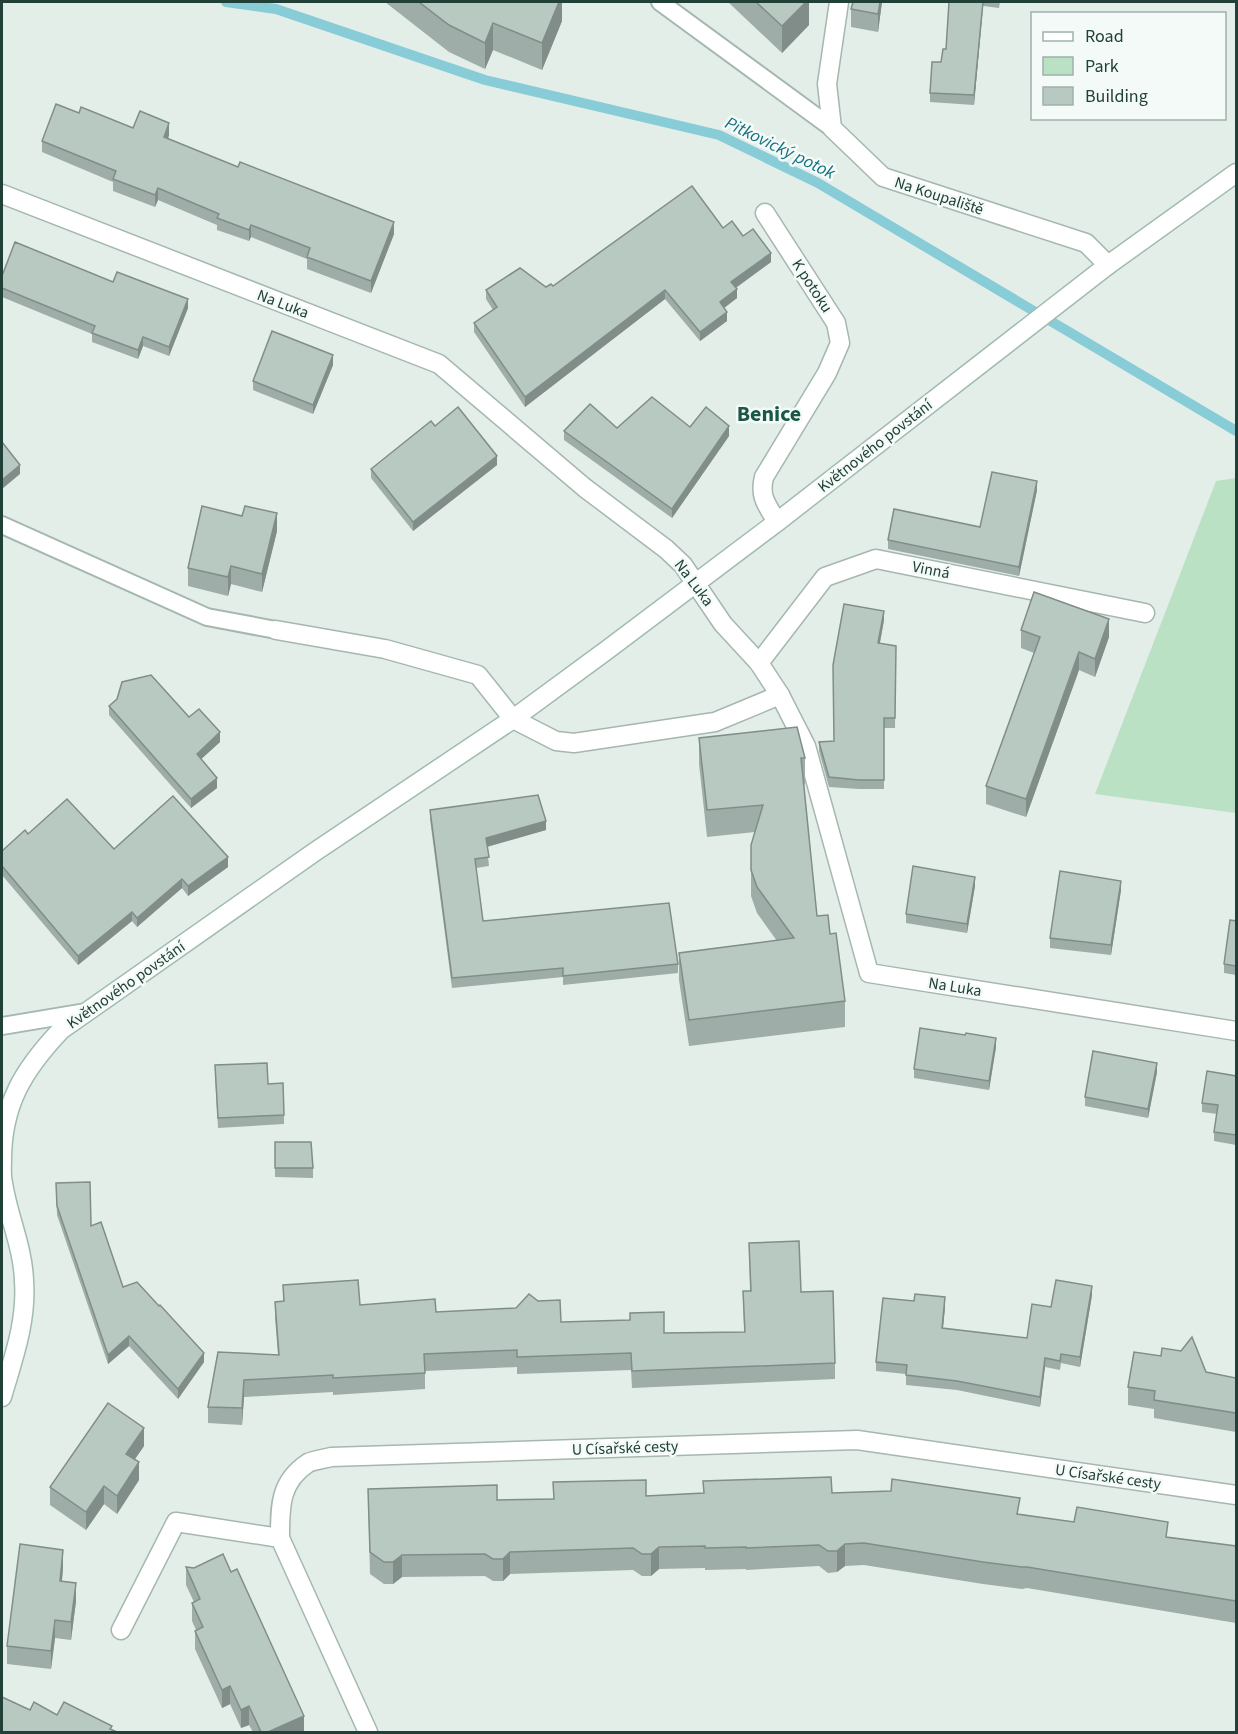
<svg xmlns="http://www.w3.org/2000/svg" width="1238" height="1734" font-family="'Source Sans 3',sans-serif">
<style>
.green{fill:#bbe1c5}
.lines{fill:none;stroke-linecap:round;stroke-linejoin:round}
.stream{stroke:#87ccd7;stroke-width:10}
.lane-casing{stroke:#a5b7b0;stroke-width:20}
.street-casing{stroke:#a5b7b0;stroke-width:21}
.secondary-casing{stroke:#a1bbb1;stroke-width:21}
.lane{stroke:#fff;stroke-width:16}
.street{stroke:#fff;stroke-width:18}
.secondary{stroke:#fff;stroke-width:18}
.wall{fill:#9eada7}
.shaded-wall{fill:#818d88}
.building{fill:#b8c9c2;stroke:#818d88;stroke-width:1.5}
.labels{text-anchor:middle;dominant-baseline:central;stroke-width:5;stroke-linejoin:round;paint-order:stroke}
.street-label{font-size:16px;fill:#214138;stroke:#f4faf7}
.water-label{font-size:18px;font-style:italic;fill:#167183;stroke:#f4faf7}
.district-label{font-size:22px;font-weight:bold;fill:#1b5647;stroke:#f4faf7}
</style>
<rect width="100%" height="100%" fill="#e3eee9"/>
<path class="green" d="M1236,478V813L1095,794L1216,481Z"/>
<g class="lines">
<path class="stream" d="M226,2L276,9L485,80L719,135L818,183L1236,431"/>
<g class="lane-casing">
<g id="lane">
<path d="M660,2L832,128"/>
<path d="M2,525L207,617L276,630"/>
<path d="M2,1026L86,1012"/>
</g>
</g>
<g class="street-casing">
<g id="street">
<path d="M839,2L827,84L832,128L883,177L1086,243L1108,265"/>
<path d="M2,194L439,364L585,488L666,549L683,565L723,624L759,663L780,695L806,746L869,973L1236,1031"/>
<path d="M765,213L836,323L840,343L827,373L764,477C759,497 767,505 777,522"/>
<path d="M276,630L385,649L478,675L513,719L556,741L574,743L715,722L780,695"/>
<path d="M759,663L825,577L876,559L1145,613"/>
<path d="M121,1630L176,1522L280,1538"/>
<path d="M368,1732L280,1538C280,1508 279,1482 308,1463C314,1460 324,1459 331,1457L857,1440L1236,1495"/>
</g>
</g>
<g class="secondary-casing">
<path id="secondary" d="M2,1397C13,1359 27,1322 24,1281C23,1247 8,1216 3,1183C1,1175 2,1167 2,1160C2,1104 24,1069 61,1030L316,851L513,719L607,650L777,522L1108,265L1236,173"/>
</g>
<use href="#lane" class="lane"/>
<use href="#street" class="street"/>
<use href="#secondary" class="secondary"/>
</g>
<g class="wall">
<path d="M385,2H562V21L542,70L493,50L485,69L449,52Z"/>
<path d="M728,2H809V25L782,53Z"/>
<path d="M882,2L878,32L851,27V9Z"/>
<path d="M949,2H1000L999,8L983,6L974,105L930,102V93L946,49Z"/>
<path d="M79,113L133,128L169,135L168,139L394,234L371,293L307,269V259L251,237L249,241L217,230V225L158,200L155,207L113,191V182L42,152V141Z"/>
<path d="M723,228L743,236L771,262L736,288L737,298L724,308L727,321L700,341L665,299L525,407L474,332V323L493,310L486,299V290L553,286Z"/>
<path d="M2,276L113,282L188,308L169,356L143,346L138,359L92,342V334L2,297Z"/>
<path d="M333,365L313,414L253,390V381Z"/>
<path d="M435,426L497,465L413,531L371,478V469Z"/>
<path d="M690,427L729,436L672,518L564,440V431L617,428Z"/>
<path d="M1037,490L1019,576L888,549V540L980,527Z"/>
<path d="M277,531L262,592L231,584L228,596L188,586V568Z"/>
<path d="M884,620L880,643L896,646L895,728H884V789H859L829,787L819,751V742L834,741Z"/>
<path d="M1021,630L1109,637L1095,677L1079,670L1026,817L986,804V786L1034,653L1021,648Z"/>
<path d="M109,706L189,717L220,742L201,759L217,788L191,808L109,715Z"/>
<path d="M699,738L805,758V785L804,784L817,916L830,934L845,1001V1027L689,1046L679,980V953L777,941L757,913L751,896V845L755,832L707,837L699,764Z"/>
<path d="M430,810L546,830L487,847L489,866L476,868L483,921L678,964V973L563,985V977L452,988L430,819Z"/>
<path d="M28,834L114,849L228,867L188,896L182,888L137,927L132,921L78,965L2,875V851Z"/>
<path d="M975,886L967,933L906,923V914Z"/>
<path d="M1121,890L1111,955L1050,948V938Z"/>
<path d="M1236,921V975L1224,973V964Z"/>
<path d="M996,1047L989,1090L914,1078V1069Z"/>
<path d="M1157,1072L1148,1118L1085,1106V1097Z"/>
<path d="M215,1075L268,1084L284,1115V1124L218,1128Z"/>
<path d="M1236,1076V1145L1214,1141V1132L1217,1114L1202,1112V1103Z"/>
<path d="M275,1142L313,1168V1178L275,1177Z"/>
<path d="M56,1183L91,1226L123,1287L204,1362L178,1399L129,1346L108,1364L57,1215Z"/>
<path d="M749,1243L801,1292L835,1363V1379L632,1388L631,1370L517,1374V1367L425,1371V1389L333,1395V1392L244,1397L242,1425L208,1423V1407L278,1355L275,1318V1302L283,1301V1285L360,1305L436,1312L561,1322L664,1333L744,1332L743,1291H750Z"/>
<path d="M1092,1295L1080,1367L1061,1363L1060,1370L1045,1367L1040,1407L957,1390L906,1385V1374L876,1371V1362L945,1307L943,1328L1027,1338L1051,1307Z"/>
<path d="M1206,1372L1236,1378V1432L1154,1418V1409L1128,1405V1387Z"/>
<path d="M144,1446L135,1459L139,1480L117,1514L104,1504L86,1530L50,1505V1487Z"/>
<path d="M368,1489L497,1500L646,1496L832,1493L1020,1514L1168,1537L1236,1546V1623L1027,1588L1022,1589L983,1584L864,1565L845,1566L837,1572L828,1573L819,1566L746,1570V1569L705,1570V1568L659,1569L651,1576H642L633,1570L510,1574L503,1581H493L485,1576L402,1577L393,1584H384L370,1574Z"/>
<path d="M186,1567L304,1732H253L249,1725L241,1728L230,1704L222,1708L195,1649V1631L196,1630L192,1621V1603L194,1602L186,1585Z"/>
<path d="M63,1568L62,1581L76,1601L71,1640L55,1638L51,1669L7,1664V1646Z"/>
</g>
<g class="shaded-wall">
<path d="M559,2H562V21L542,70V43Z"/>
<path d="M806,2H809V25L782,53V26Z"/>
<path d="M880,2H882L878,32V14Z"/>
<path d="M983,2V6L974,105V95Z"/>
<path d="M493,23V50L485,69V43Z"/>
<path d="M169,123V135L164,149V137Z"/>
<path d="M158,188V200L155,207V195Z"/>
<path d="M394,222V234L371,293V281Z"/>
<path d="M251,225V237L249,241V230Z"/>
<path d="M771,253V262L731,291V282Z"/>
<path d="M737,289V298L720,311V302Z"/>
<path d="M665,290V299L525,407V397Z"/>
<path d="M188,299V308L169,356V347Z"/>
<path d="M727,312V321L700,341V332Z"/>
<path d="M143,337V346L138,359V350Z"/>
<path d="M333,355V365L313,414V405Z"/>
<path d="M729,426V436L672,518V509Z"/>
<path d="M497,456V465L413,531V522Z"/>
<path d="M20,465V474L2,489V480Z"/>
<path d="M1037,481V490L1019,576V567Z"/>
<path d="M277,513V531L262,592V574Z"/>
<path d="M231,566V584L228,596V577Z"/>
<path d="M884,611V620L878,652V643Z"/>
<path d="M1109,619V637L1095,677V659Z"/>
<path d="M1079,652V670L1026,817V799Z"/>
<path d="M220,732V742L197,763V754Z"/>
<path d="M217,778V788L191,808V799Z"/>
<path d="M546,821V830L486,847V838Z"/>
<path d="M228,857V867L188,896V886Z"/>
<path d="M975,877V886L967,933V924Z"/>
<path d="M182,879V888L137,927V918Z"/>
<path d="M1121,881V890L1111,955V945Z"/>
<path d="M132,912V921L78,965V956Z"/>
<path d="M996,1038V1047L989,1090V1081Z"/>
<path d="M1157,1063V1072L1148,1118V1109Z"/>
<path d="M1092,1286V1295L1080,1367V1357Z"/>
<path d="M945,1297V1307L942,1338V1328Z"/>
<path d="M129,1336V1346L108,1364V1355Z"/>
<path d="M204,1353V1362L178,1399V1389Z"/>
<path d="M1045,1358V1367L1040,1407V1397Z"/>
<path d="M244,1380V1397L242,1425V1408Z"/>
<path d="M144,1428V1446L126,1472V1454Z"/>
<path d="M139,1462V1480L117,1514V1496Z"/>
<path d="M104,1486V1504L86,1530V1512Z"/>
<path d="M845,1544V1566L837,1572V1551Z"/>
<path d="M659,1547V1569L651,1576V1554Z"/>
<path d="M63,1550V1568L60,1599V1581Z"/>
<path d="M510,1552V1574L503,1581V1559Z"/>
<path d="M402,1555V1577L393,1584V1562Z"/>
<path d="M76,1583V1601L71,1640V1622Z"/>
<path d="M55,1620V1638L51,1669V1651Z"/>
<path d="M230,1686V1704L222,1708V1690Z"/>
<path d="M249,1706V1725L241,1728V1710Z"/>
<path d="M304,1716V1732H268Z"/>
</g>
<g class="building">
<path d="M419,2H559L542,43L493,23L485,43L449,25Z"/>
<path d="M756,2H806L782,26Z"/>
<path d="M853,2H880L878,14L851,9Z"/>
<path d="M949,2H983L974,95L930,93L932,62H941L943,49H946Z"/>
<path d="M56,104L79,113L81,107L133,128L140,111L169,123L164,137L238,167L240,162L394,222L371,281L307,257L310,248L251,225L249,230L217,218L219,214L158,188L155,195L113,179L116,171L42,141Z"/>
<path d="M692,186L723,228L732,221L743,236L753,229L771,253L731,282L737,289L720,302L727,312L700,332L665,290L525,397L474,323L497,307L486,290L520,268L546,287L551,284L553,286Z"/>
<path d="M15,242L113,282L117,272L188,299L169,347L143,337L138,350L92,333L95,326L2,288V276Z"/>
<path d="M272,331L333,355L313,405L253,381Z"/>
<path d="M652,397L690,427L706,407L729,426L672,509L564,431L590,404L617,428Z"/>
<path d="M458,407L497,456L413,522L371,469L431,421L435,426Z"/>
<path d="M2,442L20,465L2,480Z"/>
<path d="M992,472L1037,481L1019,567L888,540L894,509L980,527Z"/>
<path d="M202,506L242,516L245,506L277,513L262,574L231,566L228,577L188,568Z"/>
<path d="M1034,592L1109,619L1095,659L1079,652L1026,799L986,786L1040,637L1021,630Z"/>
<path d="M844,604L884,611L878,643L896,646L895,718H884V780H859L829,777L819,742L834,741L833,665Z"/>
<path d="M151,675L189,717L199,709L220,732L197,754L217,778L191,799L109,706L117,699L122,682Z"/>
<path d="M797,727L805,758H801L817,916L828,915L830,934L836,933L845,1001L689,1020L679,953L794,938L757,887L751,870V845L763,805L707,810L699,738Z"/>
<path d="M538,795L546,821L486,838L489,857L475,859L483,921L669,903L678,964L563,976V968L452,978L430,810Z"/>
<path d="M173,796L228,857L188,886L182,879L137,918L132,912L78,956L2,866V851L25,830L28,834L67,799L114,849Z"/>
<path d="M913,866L975,877L967,924L906,914Z"/>
<path d="M1060,871L1121,881L1111,945L1050,938Z"/>
<path d="M1230,920L1236,921V966L1224,964Z"/>
<path d="M920,1028L965,1035L966,1033L996,1038L989,1081L914,1069Z"/>
<path d="M1093,1051L1157,1063L1148,1109L1085,1097Z"/>
<path d="M267,1063L268,1084L283,1083L284,1115L218,1118L215,1065Z"/>
<path d="M1207,1071L1236,1076V1135L1214,1132L1218,1105L1202,1103Z"/>
<path d="M275,1142H311L313,1168H275Z"/>
<path d="M90,1182L91,1226L101,1222L123,1287L137,1282L159,1306L160,1305L204,1353L178,1389L129,1336L108,1355L57,1206L56,1183Z"/>
<path d="M799,1241L801,1292L833,1291L835,1363L632,1371L631,1353L517,1357V1350L424,1354L425,1373L333,1378V1375L244,1380L242,1408L208,1407L218,1352L279,1355L275,1302L284,1301L283,1285L358,1280L360,1305L435,1299L436,1312L516,1308L529,1294L538,1301L560,1300L561,1322L630,1320V1313L664,1312V1333L745,1332L743,1291H751L749,1243Z"/>
<path d="M1056,1280L1092,1286L1080,1357L1061,1354L1060,1361L1045,1358L1040,1397L957,1381L906,1375L907,1365L876,1362L883,1298L914,1301L915,1294L945,1297L942,1328L1027,1338L1032,1304L1051,1307Z"/>
<path d="M1192,1337L1206,1372L1236,1378V1413L1154,1400L1155,1391L1128,1387L1134,1352L1161,1356L1162,1348L1181,1351Z"/>
<path d="M108,1403L144,1428L126,1454L139,1462L117,1496L104,1486L86,1512L50,1487Z"/>
<path d="M831,1477L832,1493L891,1491L892,1479L1020,1498L1017,1514L1074,1522L1077,1507L1168,1522L1166,1537L1236,1546V1601L1027,1567H1022L983,1562L864,1543L845,1544L837,1551H828L819,1545L746,1548V1547L705,1548V1546L659,1547L651,1554H642L633,1548L510,1552L503,1559H493L485,1554L402,1555L393,1562H384L370,1552L368,1489L497,1485V1500L554,1499L553,1482L646,1480V1496L704,1493L703,1481Z"/>
<path d="M20,1544L63,1550L60,1581L76,1583L71,1622L55,1620L51,1651L7,1646Z"/>
<path d="M223,1554L231,1572L237,1569L304,1716L268,1732H261L249,1706L241,1710L230,1686L222,1690L195,1631L203,1627L192,1603L200,1599L186,1567L194,1568Z"/>
<path d="M2,1697L30,1710L34,1702L57,1715L64,1702L112,1726L110,1729L117,1732H2Z"/>
</g>
<g class="labels">
<g class="street-label">
<text transform="translate(939 196) rotate(18)">Na Koupaliště</text>
<text transform="translate(812 286) rotate(57)">K potoku</text>
<text transform="translate(283 304) rotate(21)">Na Luka</text>
<text transform="translate(875 446) rotate(-38)">Květnového povstání</text>
<text transform="translate(931 570) rotate(11)">Vinná</text>
<text transform="translate(694 583) rotate(53)">Na Luka</text>
<text transform="translate(126 985) rotate(-35)">Květnového povstání</text>
<text transform="translate(955 987) rotate(9)">Na Luka</text>
<text transform="translate(625 1448) rotate(-2)">U Císařské cesty</text>
<text transform="translate(1108 1477) rotate(8)">U Císařské cesty</text>
</g>
<g class="water-label">
<text transform="translate(780 148) rotate(26)">Pitkovický potok</text>
</g>
<g class="district-label">
<text x="769" y="414">Benice</text>
</g>
</g>
<rect width="1238" height="1734" fill="none" stroke="#214138" stroke-width="6"/>
<rect x="1031" y="12" width="195" height="108" fill="#f4faf7" stroke="#a0b0ab" stroke-width="1.5"/>
<rect x="1043" y="32" width="30" height="9" fill="#ffffff" stroke="#a0b0ab" stroke-width="1.5"/>
<text x="1085" y="42" font-size="18" fill="#214138">Road</text>
<rect x="1043" y="57" width="30" height="18" fill="#bbe1c5" stroke="#a0b0ab" stroke-width="1.5"/>
<text x="1085" y="72" font-size="18" fill="#214138">Park</text>
<rect x="1043" y="87" width="30" height="18" fill="#b8c9c2" stroke="#a0b0ab" stroke-width="1.5"/>
<text x="1085" y="102" font-size="18" fill="#214138">Building</text>
</svg>
